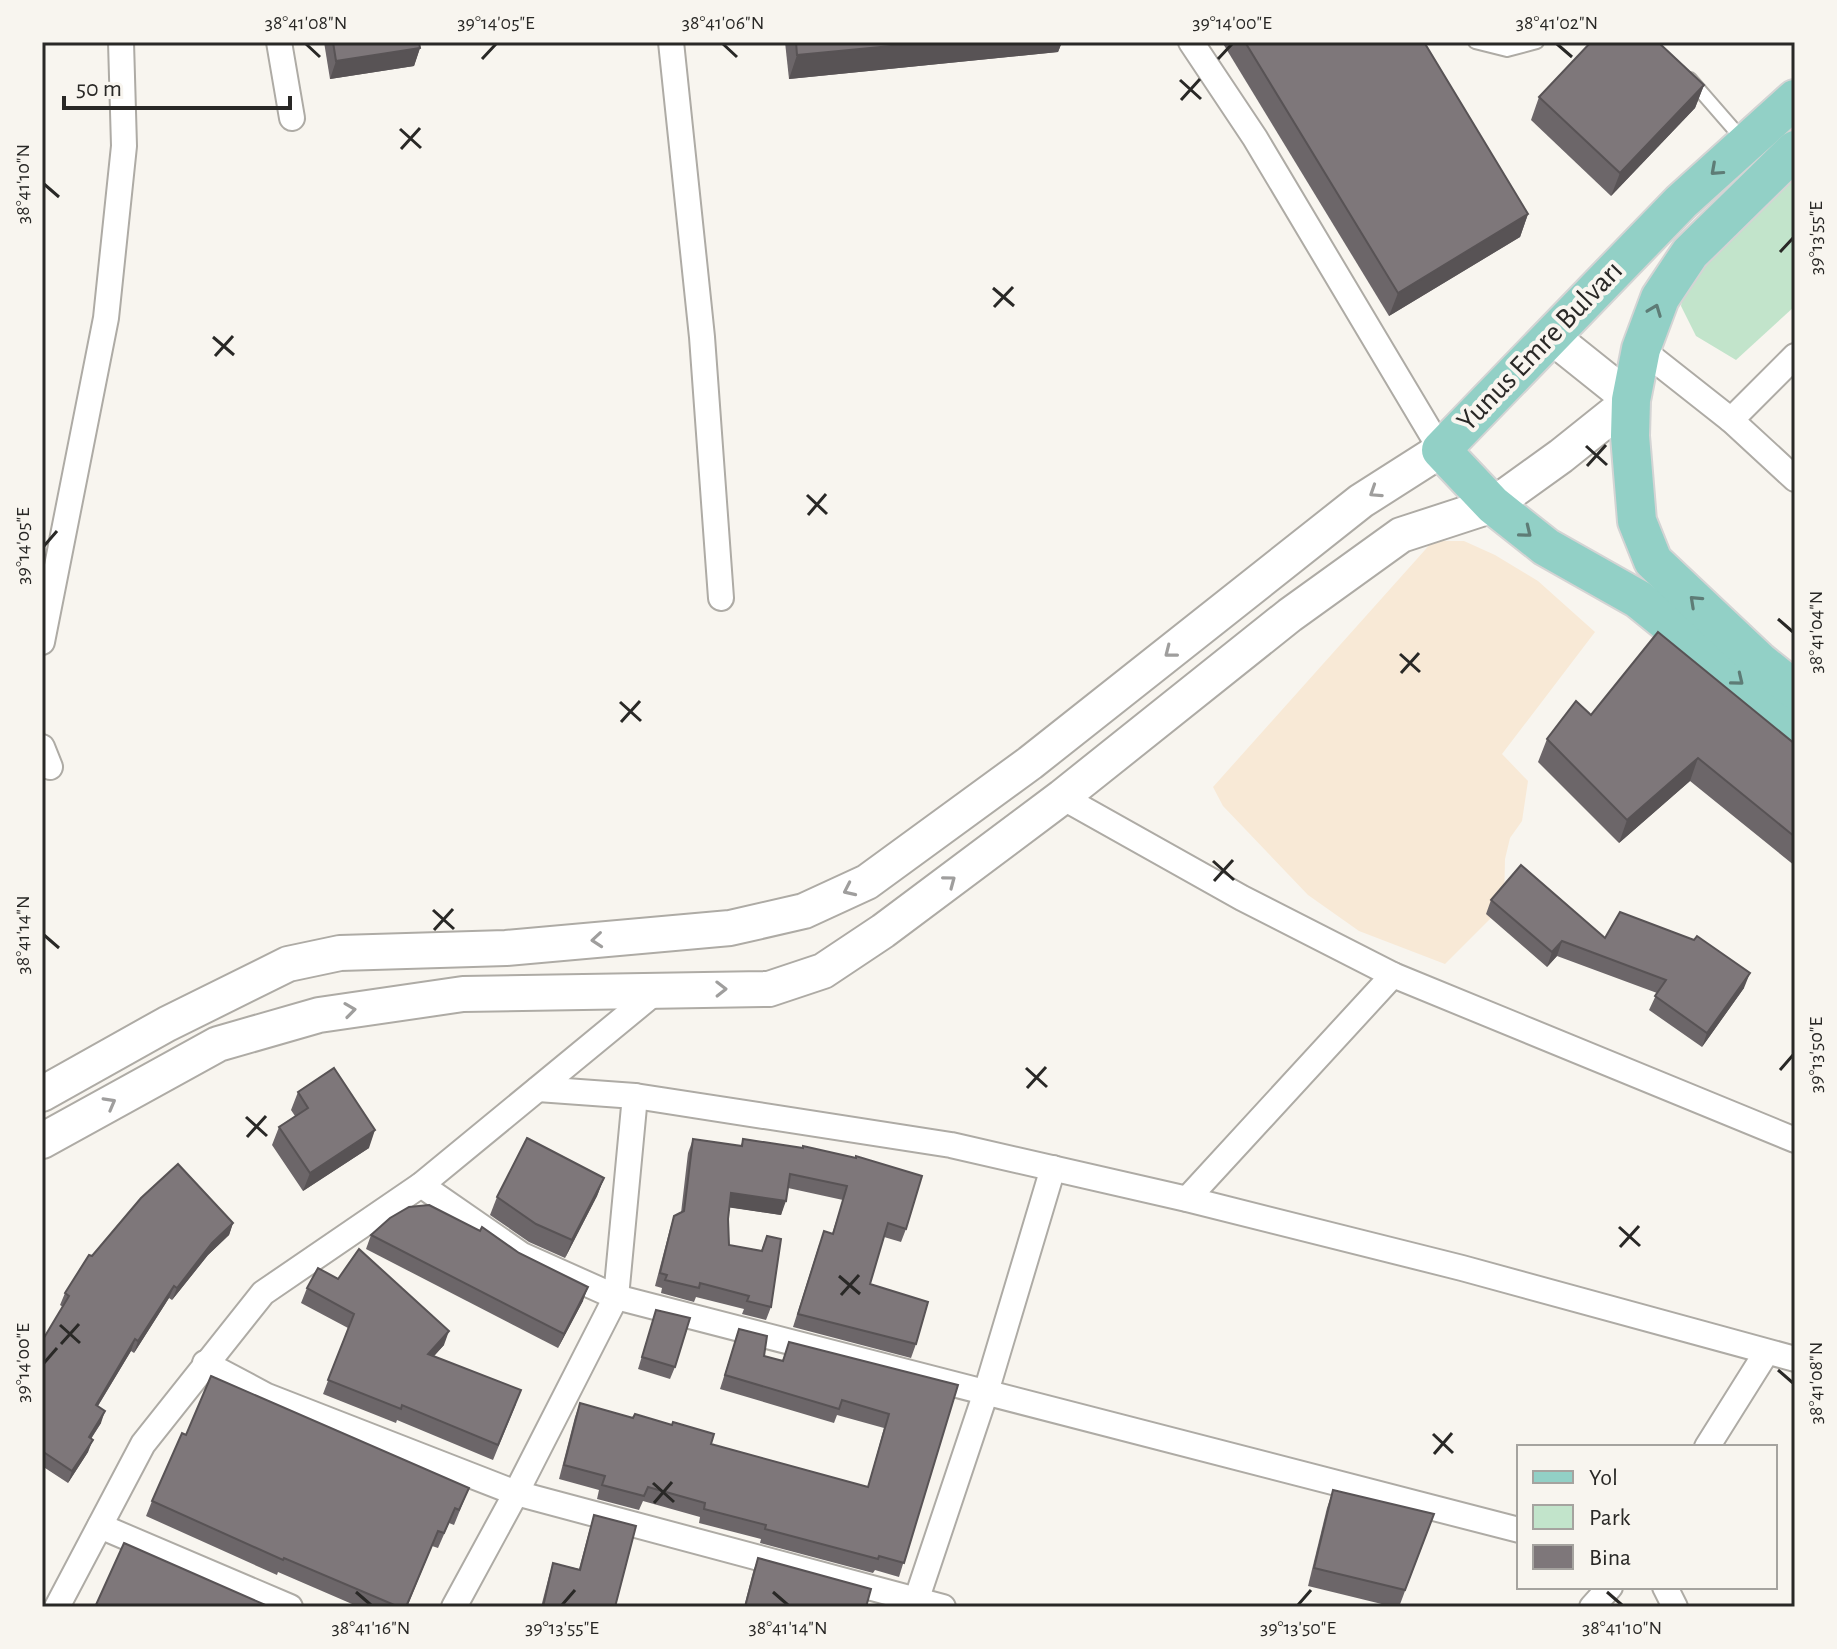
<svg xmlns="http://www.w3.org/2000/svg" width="1837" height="1649" font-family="'Alegreya Sans',sans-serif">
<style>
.education{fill:#f8e9d6}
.green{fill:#c2e4cb}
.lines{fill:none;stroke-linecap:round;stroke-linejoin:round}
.lane-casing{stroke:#aeaba5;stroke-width:16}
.street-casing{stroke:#aeaba5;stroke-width:28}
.secondary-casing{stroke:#aeaba5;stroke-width:38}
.primary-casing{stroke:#d4d4d4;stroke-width:42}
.lane{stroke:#fff;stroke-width:12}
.street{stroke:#fff;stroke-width:24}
.secondary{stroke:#fff;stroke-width:34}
.primary{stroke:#92d0c6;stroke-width:38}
.wall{fill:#6c6669}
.shaded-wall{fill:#585355}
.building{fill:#7e777a;stroke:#585355;stroke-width:2}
.oneway{stroke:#5e7c76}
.oneway2{stroke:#9f9e9d}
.ticks{fill:none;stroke:#292826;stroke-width:3}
.labels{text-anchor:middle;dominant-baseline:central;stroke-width:8;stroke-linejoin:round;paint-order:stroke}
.street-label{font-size:30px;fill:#292826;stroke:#f8f5ef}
.neatline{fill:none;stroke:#292826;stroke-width:3}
.ticks-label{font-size:20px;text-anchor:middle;fill:#292826}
</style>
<rect width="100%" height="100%" fill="#f8f5ef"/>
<path class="education" d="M1433,541H1464L1495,555L1538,581L1595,632L1502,754L1528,781L1522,821L1510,838L1505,859L1504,905L1445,964L1359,931L1308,895L1223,806L1213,787Z"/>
<path class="green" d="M1795,166V306L1736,360L1696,336L1681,306L1684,287Z"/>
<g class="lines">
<g class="lane-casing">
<g id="lane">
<path d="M1475,42L1507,50L1537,42"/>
<path d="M1690,79L1744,141"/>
</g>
</g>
<g class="street-casing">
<g id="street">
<path d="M279,42L292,118"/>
<path d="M671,42L702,337L721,598"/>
<path d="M1191,42L1255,138L1441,450"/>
<path d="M1641,349L1731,420L1795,479"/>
<path d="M1731,420L1795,356"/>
<path d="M42,642L106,318L124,146L121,42"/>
<path d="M42,747L50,767"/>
<path d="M1062,797L1242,898L1393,975L1795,1140"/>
<path d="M538,1089L635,1096L951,1145L1187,1199L1462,1268L1795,1359"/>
<path d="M421,1185L522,1255L616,1297L1519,1530"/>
<path d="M1187,1199L1393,975"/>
<path d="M205,1363L267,1396L516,1493L943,1607"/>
<path d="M1707,1447L1766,1353"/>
<path d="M100,1526L290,1607"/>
<path d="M1665,1587L1675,1607"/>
<path d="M57,1607L143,1444L263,1293L421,1185L658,990"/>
<path d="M454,1607L516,1493L616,1297L635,1096"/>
<path d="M914,1607L986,1392L1053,1168"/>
<path d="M1592,1607L1610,1587"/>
</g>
</g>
<g class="secondary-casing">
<g id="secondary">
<path d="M42,1094L167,1024L288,964L340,953L506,948L730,928L804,911L867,882L1030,763L1361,501L1441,450"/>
<path d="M42,1141L218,1044L319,1015L463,994L769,989L823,971L883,931L1062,797L1290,615L1401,535L1493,505L1561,456L1631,400L1551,336"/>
</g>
</g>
<g class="primary-casing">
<g id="primary">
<path d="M1795,99L1681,202L1441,450L1493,505L1546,547L1638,599L1795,726"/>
<path d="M1795,150L1690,253L1660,298L1641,349L1631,400L1630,436L1637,521L1653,561L1760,662L1795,690"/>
</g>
</g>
<use href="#lane" class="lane"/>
<use href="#street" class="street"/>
<use href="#secondary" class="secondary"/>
<use href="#primary" class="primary"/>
</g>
<g class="wall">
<path d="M324,42H419L420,48L414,66L330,79Z"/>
<path d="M785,42H1062L1058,52L789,79Z"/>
<path d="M1222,42H1424L1528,214L1520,237L1389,316Z"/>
<path d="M1704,85L1695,108L1611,196L1531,120L1539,97Z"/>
<path d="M1591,715L1795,744V866L1690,781L1619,843L1538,762L1547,739Z"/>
<path d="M1491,900L1605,938L1744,988L1702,1047L1649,1010L1657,993L1557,956L1547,967L1486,914Z"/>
<path d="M298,1092L369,1148L303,1191L272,1145L279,1127L295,1116L291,1110Z"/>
<path d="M693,1139L741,1146L743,1139L803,1148L906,1229L901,1242L884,1237L870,1284L916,1344L911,1358L793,1327L819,1245L832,1234L843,1200L788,1188L781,1215L729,1207L728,1219L729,1245L761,1251L767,1236L771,1307L766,1320L742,1314L744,1309L696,1297L694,1302L661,1293L662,1288L655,1286L670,1229L674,1216L681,1213L688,1153Z"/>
<path d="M604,1178L597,1196L565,1258L529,1242L490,1215L497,1197Z"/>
<path d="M233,1223L229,1235L208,1255L172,1300L169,1298L134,1353L131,1351L98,1406L101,1423L91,1439L88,1452L68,1483L42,1466V1341L63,1307L60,1305L65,1293Z"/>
<path d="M371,1235L583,1301L558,1348L366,1249Z"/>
<path d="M307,1288L444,1345L434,1356L516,1404L493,1460L397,1420L396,1423L323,1394L348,1328L301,1303Z"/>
<path d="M656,1310L675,1367L670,1379L638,1369Z"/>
<path d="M739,1329L764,1356L782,1361L958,1385L899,1577L875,1570L873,1573L760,1543L761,1539L699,1523L700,1517L643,1501L639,1510L597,1499L599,1490L559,1479L575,1417L580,1403L711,1444L868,1487L884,1428L837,1415L834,1423L720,1389Z"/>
<path d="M186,1435L469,1488L454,1525L449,1523L438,1548L432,1546L407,1607H359L278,1572L277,1575L146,1516L152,1501Z"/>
<path d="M1333,1490L1434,1514L1399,1607H1394L1308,1586L1327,1508Z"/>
<path d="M594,1515L615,1607H541L549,1576L553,1563L579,1569L590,1528Z"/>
<path d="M758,1558L866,1607H744L753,1572Z"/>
</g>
<g class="shaded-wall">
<path d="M933,42H1062L1058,52L789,79L797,55Z"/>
<path d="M420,48L414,66L330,79L336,61Z"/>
<path d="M1704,85L1695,108L1611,196L1620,173Z"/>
<path d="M1528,214L1520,237L1389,316L1398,293Z"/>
<path d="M1698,758L1690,781L1619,843L1627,820Z"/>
<path d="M1562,941L1557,956L1547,967L1552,952Z"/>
<path d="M1750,973L1744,988L1702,1047L1707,1033Z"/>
<path d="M375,1130L369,1148L303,1191L310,1173Z"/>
<path d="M604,1178L597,1196L565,1258L572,1240Z"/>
<path d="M731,1193L786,1201L781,1215L726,1207Z"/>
<path d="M233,1223L229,1235L208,1255L172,1300L177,1288L212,1243Z"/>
<path d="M174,1286L169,1298L134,1353L138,1341Z"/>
<path d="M588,1287L583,1301L558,1348L564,1334Z"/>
<path d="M449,1331L444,1345L423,1368L428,1354Z"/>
<path d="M135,1339L131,1351L91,1417L96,1405Z"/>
<path d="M105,1411L101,1423L84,1449L89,1437Z"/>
<path d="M93,1440L88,1452L68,1483L72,1471Z"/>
</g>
<g class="building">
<path d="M333,42H419L420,48L336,61Z"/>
<path d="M796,42H933L797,55Z"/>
<path d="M1245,42H1424L1528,214L1398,293Z"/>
<path d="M1591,42H1658L1704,85L1620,173L1539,97Z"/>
<path d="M1658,632L1795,744V837L1698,758L1627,820L1547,739L1576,701L1591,715Z"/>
<path d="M1521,865L1605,938L1620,912L1694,940L1697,936L1750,973L1707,1033L1655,996L1666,980L1562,941L1552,952L1491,900Z"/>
<path d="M334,1068L375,1130L310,1173L279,1127L308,1108L298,1092Z"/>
<path d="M527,1138L604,1178L572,1240L536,1224L497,1197Z"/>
<path d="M693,1139L742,1146L743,1139L803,1148V1146L856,1158V1156L922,1176L906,1229L888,1223L870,1284L928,1302L916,1344L798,1314L824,1231L833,1234L847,1186L790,1174L786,1201L731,1193L728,1219L729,1245L762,1251L767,1236L781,1239L771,1307L747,1301L749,1296L700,1283L699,1288L665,1280L667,1275L660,1273L674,1216L684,1211Z"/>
<path d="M178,1164L233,1223L212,1243L177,1288L174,1286L138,1341L135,1339L96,1405L105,1411L89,1437L93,1440L72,1471L42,1451V1341L69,1296L65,1293L89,1255L92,1256L141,1198Z"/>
<path d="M429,1205L480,1231L482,1227L519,1253L588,1287L564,1334L371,1235L390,1218L409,1207Z"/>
<path d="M359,1249L449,1331L428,1354L521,1390L498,1445L402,1405L401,1409L328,1380L354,1314L307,1288L318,1268L338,1279Z"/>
<path d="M656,1310L690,1318L675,1367L642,1357Z"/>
<path d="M739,1329L767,1336L764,1356L783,1361L789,1342L958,1385L904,1563L879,1556L878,1559L765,1529L766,1525L704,1509L705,1503L648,1487L644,1496L602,1485L605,1476L564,1465L580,1403L633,1418L635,1414L672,1425L673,1422L714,1434L711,1444L868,1487L889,1414L842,1400L839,1409L725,1375Z"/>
<path d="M211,1376L469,1488L459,1510L455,1508L444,1533L438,1531L406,1607H399L284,1558L283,1560L152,1501L182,1433L186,1435Z"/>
<path d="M1333,1490L1434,1514L1405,1590L1314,1568Z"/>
<path d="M594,1515L636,1526L615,1607H543L553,1563L580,1570Z"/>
<path d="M124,1543L270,1607H95Z"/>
<path d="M758,1558L871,1589L866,1607H745Z"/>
</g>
<defs><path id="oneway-chevron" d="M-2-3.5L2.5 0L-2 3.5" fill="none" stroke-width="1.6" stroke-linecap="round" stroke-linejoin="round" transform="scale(2)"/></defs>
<g class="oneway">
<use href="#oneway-chevron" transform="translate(1716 170) rotate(138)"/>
<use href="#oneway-chevron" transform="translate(1655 310) rotate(-69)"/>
<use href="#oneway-chevron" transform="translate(1526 532) rotate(39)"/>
<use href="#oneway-chevron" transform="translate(1695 601) rotate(-137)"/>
<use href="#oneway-chevron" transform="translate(1738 680) rotate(39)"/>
</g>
<g class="oneway2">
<use href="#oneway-chevron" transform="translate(1375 492) rotate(147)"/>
<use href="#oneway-chevron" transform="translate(1170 652) rotate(142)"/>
<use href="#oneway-chevron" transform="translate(950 881) rotate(-37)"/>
<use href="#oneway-chevron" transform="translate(849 890) rotate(155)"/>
<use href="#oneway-chevron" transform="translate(597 940) rotate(175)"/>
<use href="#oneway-chevron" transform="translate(721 989) rotate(-1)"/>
<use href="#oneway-chevron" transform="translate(350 1010) rotate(-8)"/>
<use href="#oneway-chevron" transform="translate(110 1103) rotate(-29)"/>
</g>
<path class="ticks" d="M306,44L320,57M723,44L737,57M1557,44L1572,57M482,59L496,44M1218,59L1232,44M1180,80L1201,99M1181,100L1200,79M400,129L421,148M401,149L420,128M44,184L59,197M1780,252L1793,238M993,288L1014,306M994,307L1013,287M213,337L234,355M215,356L233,336M1586,446L1607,465M1587,466L1606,445M807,495L827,514M808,515L826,494M44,546L57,531M1778,619L1793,632M1400,654L1420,672M1401,673L1419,653M620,702L641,721M621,722L640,701M1213,861L1234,880M1214,881L1233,860M433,910L454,929M434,930L453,909M44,935L59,948M1026,1068L1047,1087M1780,1070L1793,1055M1027,1088L1046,1067M246,1117L267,1136M247,1137L266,1116M1619,1227L1640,1246M1620,1247L1639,1226M839,1276L860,1294M841,1295L859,1275M60,1325L80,1343M61,1344L79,1324M44,1363L57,1348M1778,1370L1793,1383M1433,1434L1453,1453M1434,1454L1452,1433M653,1483L674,1502M654,1503L672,1482M356,1592L371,1605M773,1592L788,1605M1607,1592L1622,1605M562,1605L575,1590M1298,1605L1311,1590"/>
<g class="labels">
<g class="street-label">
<text transform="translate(1540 346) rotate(-46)">Yunus Emre Bulvarı</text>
</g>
</g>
<rect width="1837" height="1649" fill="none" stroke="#f8f5ef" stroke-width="88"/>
<rect x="1517" y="1445" width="260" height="144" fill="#f8f5ef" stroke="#a5a39f" stroke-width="2"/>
<rect x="1533" y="1471" width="40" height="12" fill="#92d0c6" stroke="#a5a39f" stroke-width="2"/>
<text x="1589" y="1485" font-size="24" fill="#292826">Yol</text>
<rect x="1533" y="1505" width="40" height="24" fill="#c2e4cb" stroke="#a5a39f" stroke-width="2"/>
<text x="1589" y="1525" font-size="24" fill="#292826">Park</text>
<rect x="1533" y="1545" width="40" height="24" fill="#7e777a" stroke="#a5a39f" stroke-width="2"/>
<text x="1589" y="1565" font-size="24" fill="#292826">Bina</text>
<path d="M64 96v12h226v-12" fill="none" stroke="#292826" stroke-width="4"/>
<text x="76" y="96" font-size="24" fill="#292826" stroke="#f8f5ef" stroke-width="6" paint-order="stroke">50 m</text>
<rect x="44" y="44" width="1749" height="1561" class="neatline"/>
<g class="ticks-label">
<text x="306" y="29">38°41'08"N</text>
<text x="496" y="29">39°14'05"E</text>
<text x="723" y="29">38°41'06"N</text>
<text x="1232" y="29">39°14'00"E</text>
<text x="1557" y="29">38°41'02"N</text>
<text transform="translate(22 184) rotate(-90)" y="7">38°41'10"N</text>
<text transform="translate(1815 238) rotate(-90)" y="7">39°13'55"E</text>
<text transform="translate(22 546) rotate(-90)" y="7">39°14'05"E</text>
<text transform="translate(1815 632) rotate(-90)" y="7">38°41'04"N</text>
<text transform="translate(22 935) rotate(-90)" y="7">38°41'14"N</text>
<text transform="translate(1815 1055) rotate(-90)" y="7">39°13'50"E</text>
<text transform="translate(22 1363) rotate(-90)" y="7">39°14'00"E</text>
<text transform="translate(1815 1383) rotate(-90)" y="7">38°41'08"N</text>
<text x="371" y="1634">38°41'16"N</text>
<text x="562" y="1634">39°13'55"E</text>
<text x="788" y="1634">38°41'14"N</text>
<text x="1298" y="1634">39°13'50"E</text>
<text x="1622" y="1634">38°41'10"N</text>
</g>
</svg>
